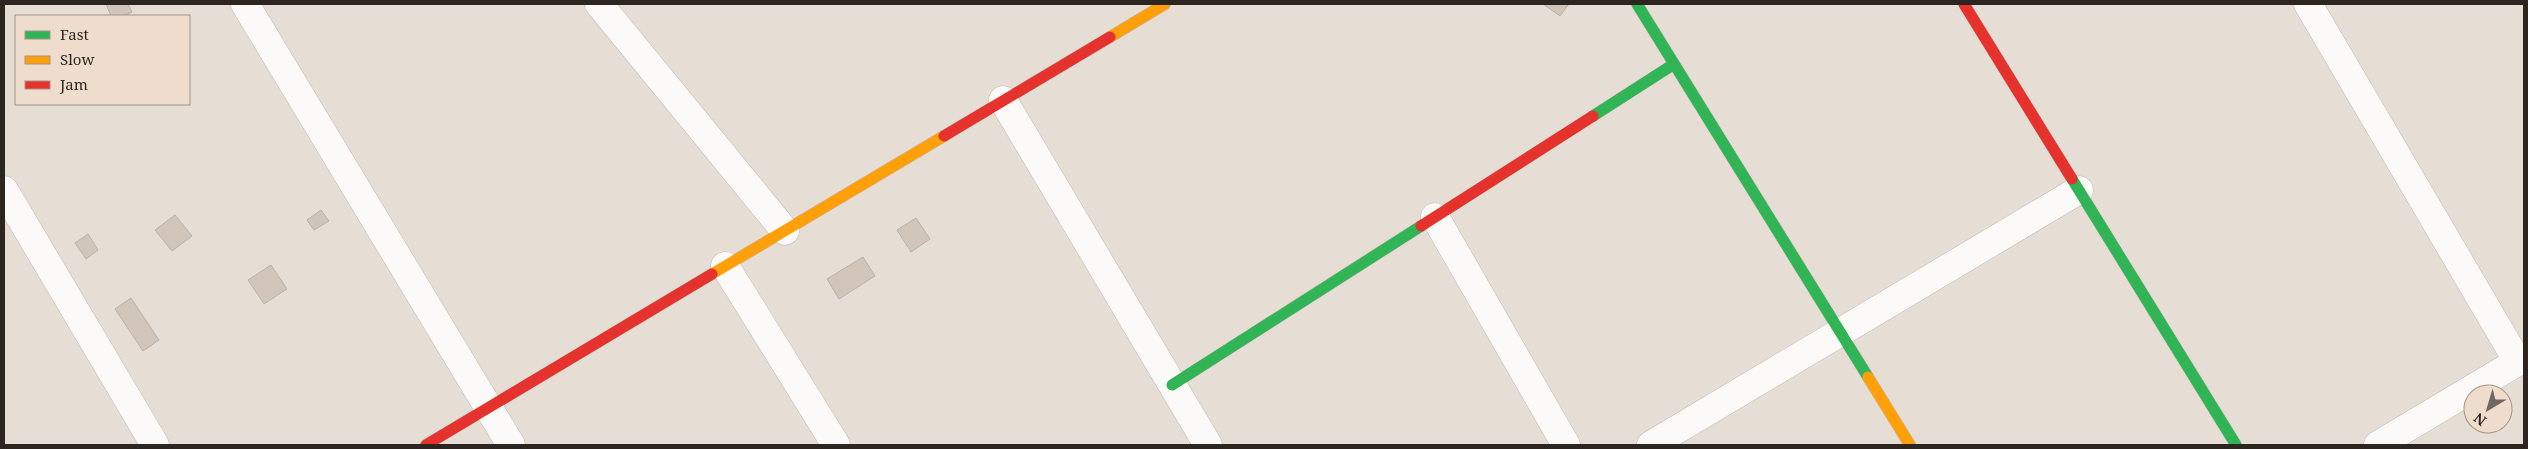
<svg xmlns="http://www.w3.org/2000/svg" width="2528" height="449" font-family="'Noto Serif',serif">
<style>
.building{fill:#d1c5b9;stroke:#b9b2ab}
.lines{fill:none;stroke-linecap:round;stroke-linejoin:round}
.street-casing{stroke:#c1bab2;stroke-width:29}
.fast-casing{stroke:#c1bab2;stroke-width:12}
.slow-casing{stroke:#c1bab2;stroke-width:12}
.jam-casing{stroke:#c1bab2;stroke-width:12}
.street{stroke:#fbfaf9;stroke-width:28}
.fast{stroke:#30b455;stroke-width:11}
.slow{stroke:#ff9f0a;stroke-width:11}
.jam{stroke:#e5322d;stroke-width:11}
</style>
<rect width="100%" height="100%" fill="#e6ddd4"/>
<g class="building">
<path d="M106,4H128L132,12L123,16H111Z"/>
<path d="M1543,4H1569L1560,16Z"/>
<path d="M321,210L329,221L314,230L307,220Z"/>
<path d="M175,215L192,236L172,251L155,230Z"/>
<path d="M916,218L930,239L911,252L897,230Z"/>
<path d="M88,234L98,250L86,259L75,243Z"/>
<path d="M863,257L875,276L839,299L827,279Z"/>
<path d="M271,265L287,289L264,304L248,280Z"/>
<path d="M131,298L159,340L143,351L115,309Z"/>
</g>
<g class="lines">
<g class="street-casing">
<g id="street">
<path d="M245,4L511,445"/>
<path d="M599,4L785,231"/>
<path d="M2308,4L2518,362"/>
<path d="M1003,100L1208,445"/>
<path d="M4,190L155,445"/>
<path d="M1435,217L1566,445"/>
<path d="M725,266L836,445"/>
<path d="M1651,445L2079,190"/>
<path d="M2378,445L2524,358"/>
</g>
</g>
<g class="fast-casing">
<g id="fast">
<path d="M1637,4L1868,377"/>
<path d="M1593,116L1674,64"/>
<path d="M2072,179L2236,445"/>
<path d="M1172,385L1421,226"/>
</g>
</g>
<g class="slow-casing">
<g id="slow">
<path d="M1110,37L1165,4"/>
<path d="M712,274L944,136"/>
<path d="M1868,377L1910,445"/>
</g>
</g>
<g class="jam-casing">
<g id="jam">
<path d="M1964,4L2072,179"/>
<path d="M944,136L1110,37"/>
<path d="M1421,226L1593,116"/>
<path d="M426,445L712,274"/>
</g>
</g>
<use href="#street" class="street"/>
<use href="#fast" class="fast"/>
<use href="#slow" class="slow"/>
<use href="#jam" class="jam"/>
</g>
<rect width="2528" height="449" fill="none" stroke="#2d2620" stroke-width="10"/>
<rect x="15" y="15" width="175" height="90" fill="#eedccc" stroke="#a19387"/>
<rect x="25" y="31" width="25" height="8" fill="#30b455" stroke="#a19387"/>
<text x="60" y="40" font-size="15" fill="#2d2620">Fast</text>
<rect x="25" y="56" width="25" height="8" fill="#ff9f0a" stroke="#a19387"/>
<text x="60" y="65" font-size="15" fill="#2d2620">Slow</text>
<rect x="25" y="81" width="25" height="8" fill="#e5322d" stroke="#a19387"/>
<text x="60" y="90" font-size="15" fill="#2d2620">Jam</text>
<g transform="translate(2488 409) rotate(218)"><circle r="24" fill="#eedccc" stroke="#a19387"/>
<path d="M0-4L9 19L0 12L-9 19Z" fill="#6e665f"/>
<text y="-8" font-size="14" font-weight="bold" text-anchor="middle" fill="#2d2620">N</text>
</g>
</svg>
